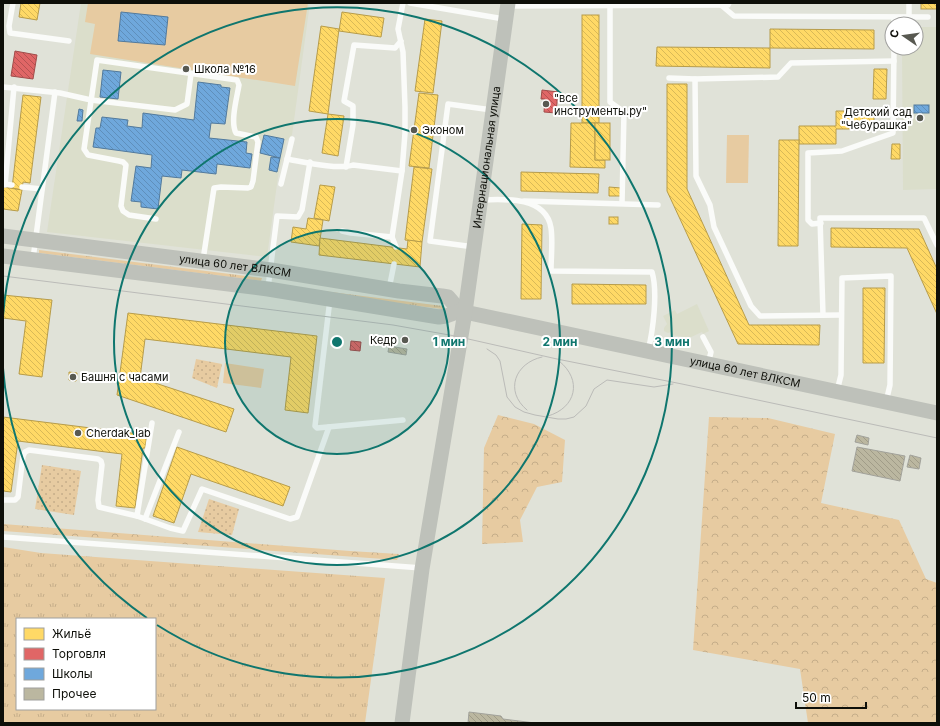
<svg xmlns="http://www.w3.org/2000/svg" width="940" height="726" font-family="Inter,sans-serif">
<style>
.built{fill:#dbdecb}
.grass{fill:url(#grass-tufts);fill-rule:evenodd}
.forest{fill:url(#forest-crowns)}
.park{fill:url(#park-dots)}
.pitch{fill:#e7cba1}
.homes{fill:url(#homes-back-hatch);stroke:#b79c4a}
.shops{fill:url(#shops-back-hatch);stroke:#a14c4a}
.schools{fill:url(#schools-back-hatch);stroke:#527a9d}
.building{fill:url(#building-back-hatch);stroke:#a2a29b}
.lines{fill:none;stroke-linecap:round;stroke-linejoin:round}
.lane{stroke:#fafbf9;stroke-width:5.5}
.secondary{stroke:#bec1ba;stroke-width:15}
.tram{stroke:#bbbbb8;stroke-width:1}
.ring{fill:none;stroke:#0f766e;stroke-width:2}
.poi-dot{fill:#585951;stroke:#fff;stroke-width:1.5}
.labels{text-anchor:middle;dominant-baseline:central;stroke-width:4;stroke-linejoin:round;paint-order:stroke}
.poi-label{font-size:11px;fill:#0e0f09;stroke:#fff;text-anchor:start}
.street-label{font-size:11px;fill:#0e0f09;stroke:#fff}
.centre{fill:#0f766e;stroke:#fff;stroke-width:2}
.ring-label{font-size:12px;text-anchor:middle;font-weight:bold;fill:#0f766e;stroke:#fff;stroke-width:4;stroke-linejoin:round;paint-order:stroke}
</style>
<defs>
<pattern id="grass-tufts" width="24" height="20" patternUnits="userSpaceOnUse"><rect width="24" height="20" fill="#e7cba1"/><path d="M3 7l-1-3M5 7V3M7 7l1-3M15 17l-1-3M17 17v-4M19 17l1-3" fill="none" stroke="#c5ad89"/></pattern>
<pattern id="forest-crowns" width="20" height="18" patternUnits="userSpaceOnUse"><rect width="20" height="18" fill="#e7cba1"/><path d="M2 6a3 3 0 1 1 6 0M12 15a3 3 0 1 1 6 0" fill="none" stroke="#c5ad89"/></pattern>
<pattern id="park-dots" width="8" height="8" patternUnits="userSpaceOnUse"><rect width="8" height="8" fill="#e7cba1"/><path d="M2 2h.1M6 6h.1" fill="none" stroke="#c5ad89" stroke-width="1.8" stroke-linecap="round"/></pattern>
<pattern id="homes-back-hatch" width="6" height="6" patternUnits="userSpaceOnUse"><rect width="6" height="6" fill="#ffd966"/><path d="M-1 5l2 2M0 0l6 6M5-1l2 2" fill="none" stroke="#d9b957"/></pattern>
<pattern id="shops-back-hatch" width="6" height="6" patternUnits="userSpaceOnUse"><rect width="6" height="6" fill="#e06666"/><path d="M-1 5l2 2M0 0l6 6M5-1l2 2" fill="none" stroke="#b45252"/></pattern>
<pattern id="schools-back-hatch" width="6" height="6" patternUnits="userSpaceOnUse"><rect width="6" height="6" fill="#6fa8dc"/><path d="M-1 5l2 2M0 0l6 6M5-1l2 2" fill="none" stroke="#5f8fbb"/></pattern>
<pattern id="building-back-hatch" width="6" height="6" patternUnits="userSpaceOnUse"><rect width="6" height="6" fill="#bbb7a0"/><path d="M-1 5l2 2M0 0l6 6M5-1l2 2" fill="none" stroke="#a09c88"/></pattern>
</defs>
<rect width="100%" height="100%" fill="#e0e2d8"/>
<g class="built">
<path d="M81,3H310L292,135L286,141L278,177L267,257L47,232Z"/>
<path d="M916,27H937V189L903,190L902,48H916Z"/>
<path d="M697,304L709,331L703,334L702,332L689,338L672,335L671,332L668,333L664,331V328L667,324L663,316L675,310L677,314Z"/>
</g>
<g class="grass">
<path d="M39,250L262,278L261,281L39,253Z"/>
<path d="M275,285L443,306L444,307L442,309L274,288Z"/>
<path d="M3,547L41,553L385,578L365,723H3ZM17,619H155V709H17Z"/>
</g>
<g class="forest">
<path d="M498,415L534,424L565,440L562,482L537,487L520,520L523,542L482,544L484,448Z"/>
<path d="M709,417L768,418L835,434L821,503L899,520L926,579L937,583V723H808L800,669L693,650Z"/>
<path d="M3,524L350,551L399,554L397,560L3,531Z"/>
</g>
<g class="park">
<path d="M196,359L222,364L217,388L192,378Z"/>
<path d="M42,465L81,471L74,515L35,509Z"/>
<path d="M209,499L239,509L232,535L198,532Z"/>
</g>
<g class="pitch">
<path d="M88,3H308L295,86L90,54L95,24L85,22Z"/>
<path d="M727,135H749L748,183H726Z"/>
<path d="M225,363L264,369L261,388L223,383Z"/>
</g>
<g class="homes">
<path d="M21,3H40L37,20L19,17Z"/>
<rect x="921" y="3" width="16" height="6"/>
<path d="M342,12L384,18L381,37L339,31Z"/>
<rect x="582" y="15" width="17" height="108"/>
<path d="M425,19L442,21L433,93L415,91Z"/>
<path d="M321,26L339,29L328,114L309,111Z"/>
<path d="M770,29L874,30V49L770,48Z"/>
<path d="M657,47L770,48V68L656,66Z"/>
<path d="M874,69H887L886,99H873Z"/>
<path d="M667,84H687V189L749,325H820L819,345L738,344L667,191Z"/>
<path d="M419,93L438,95L429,168L409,166Z"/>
<path d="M23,95L41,97L30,183L23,182L22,190L12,188Z"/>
<path d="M836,111H874V129H836V144H799V126H836Z"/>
<path d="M328,114L344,116L338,156L322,153Z"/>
<path d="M571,123H595V160H605V168L570,167Z"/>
<rect x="595" y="123" width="15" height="37"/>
<path d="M779,140H799L798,246H778Z"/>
<path d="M892,144H900V159H891Z"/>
<path d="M414,167L432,169L422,242L405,240Z"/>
<path d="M521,172L599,174L598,193L521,191Z"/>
<path d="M320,185L335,187L329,221L314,218Z"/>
<path d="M3,187L22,190L18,211L3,209Z"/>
<path d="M609,187L621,188V196H609Z"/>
<rect x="609" y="217" width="9" height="7"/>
<path d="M308,218L323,220L319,246L291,242L293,227L306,229Z"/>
<path d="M522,224L542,225L541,299H521Z"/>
<path d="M831,228L919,229L937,269V314L907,248L831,247Z"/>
<path d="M320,238L407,249L408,240L422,242L420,267L319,255Z"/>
<path d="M572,284L646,285V304H572Z"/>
<path d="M863,288H885L884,363H863Z"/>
<path d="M3,295L52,300L42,377L19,374L26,321L3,318Z"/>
<path d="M128,313L317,336L308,413L285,410L291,357L145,339L140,378L234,409L226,432L117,395Z"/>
<path d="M69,372L77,373L76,381L69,380Z"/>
<path d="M3,417L147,435L145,448H143L135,508L116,506L122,454L18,441L11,492L3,491Z"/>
<path d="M177,447L290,487L283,506L191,474L174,523L153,516Z"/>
</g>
<g class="shops">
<path d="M15,51L37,55L33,79L11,76Z"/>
<path d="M542,90L558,92L556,113L544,112L545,99H541Z"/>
<path d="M351,341L361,342L360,351L350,350Z"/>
</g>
<g class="schools">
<path d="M121,12L168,17L165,45L118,41Z"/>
<path d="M103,70L121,72L118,99L100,97Z"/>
<path d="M198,82L221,85V87L230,88L225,124L211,123L209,138L247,142L246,153L252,154L250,168L217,164L216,174L182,170L181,178L162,176L158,209L141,207V202L131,201L136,166L151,168L152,155L93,147L96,128H100L102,117L128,120L127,126L142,128L143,113L194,120Z"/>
<rect x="914" y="105" width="15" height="8"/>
<path d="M79,109L83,110L82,121H77Z"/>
<path d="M264,135L284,139L280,158L260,153Z"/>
<path d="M271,157L280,158L277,172L269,170Z"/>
</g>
<g class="building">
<path d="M389,346L407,349L406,355L388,352Z"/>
<path d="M857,435L869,438L868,445L855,442Z"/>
<path d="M857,447L905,456L900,481L852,471Z"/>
<path d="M910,455L921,458L919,469L907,467Z"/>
<path d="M469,712L501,716L503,719L535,723H468Z"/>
</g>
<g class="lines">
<g class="lane">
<path d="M13,3L9,26L10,33L69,41"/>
<path d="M410,3L504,19"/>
<path d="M610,5V102L624,112L622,203"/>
<path d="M721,5L734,16L928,17"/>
<path d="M508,6L728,5L729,3"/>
<path d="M909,17V3"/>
<path d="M894,24V18"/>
<path d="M669,78L695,79L778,77L791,63L894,61"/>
<path d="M695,79L696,176L710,205L714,227L751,306L760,316L841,315"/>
<path d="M3,87L60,93L91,100L175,110L187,104L191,74"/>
<path d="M287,159C304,162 338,170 353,165L402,171"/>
<path d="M346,167L353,125V106L344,101L354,45L395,48L401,41"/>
<path d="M3,184L12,185"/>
<path d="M281,184L292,139"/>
<path d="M5,185L14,87"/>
<path d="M22,187L42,189"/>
<path d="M481,200C504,199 546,196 551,228C553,242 551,257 551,271L652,272C658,292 653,331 648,351"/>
<path d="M524,201L658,205"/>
<path d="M156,219L129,215L123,211L121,206L126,165L123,162L119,161L88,155L84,149L97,60L237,80L239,85C237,97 230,122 236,133L256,137L258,142L253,181L251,187L248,188L221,187L214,188L203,260"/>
<path d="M821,223L812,224L808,220V153L842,151L893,133L894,48"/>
<path d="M342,231L351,233L392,237L402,171L405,133V107L403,52L398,29L403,3"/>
<path d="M392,237L396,247"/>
<path d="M474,247L430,241L448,104L492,110"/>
<path d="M33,259L55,92"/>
<path d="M268,288L277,216L298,217L302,210L310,162"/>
<path d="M389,289L394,264"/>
<path d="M330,299L315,426L317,428L403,420"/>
<path d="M823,315L820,218H924L937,245"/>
<path d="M703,337L711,352L708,364"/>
<path d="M837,391L841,375L842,278L891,276L890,385L886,402"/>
<path d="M3,500H15L18,497L23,456L25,452L29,450L98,459L101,461L102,465L98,500L99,507L137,516L152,423"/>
<path d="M137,516L170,528L183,531L202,489L290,519L297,517L329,427"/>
<path d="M145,519L179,432"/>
<path d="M3,537L422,568"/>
</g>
<g class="secondary">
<path id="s1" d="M3,236L271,270L399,291L442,296L448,297L460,311"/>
<path id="s2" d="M3,256L268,289L439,317L446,316L460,311L937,413"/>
<path id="s3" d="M402,723L422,569L465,312L508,3"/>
</g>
<g class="tram">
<path d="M3,276L393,325L455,336L557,359L682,384L937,438"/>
<path d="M487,349L496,355L500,361L507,397L515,407L524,412L535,415L558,419H566L574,417L586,406L594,389L607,380L654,387L673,384"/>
<path d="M527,410C504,391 515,363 542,357"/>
<path d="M548,416C576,408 583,380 559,361"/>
</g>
</g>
<circle cx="337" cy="342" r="112" fill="#0f766e" fill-opacity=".12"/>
<g class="ring">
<circle cx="337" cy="342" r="112"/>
<circle cx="337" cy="342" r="223"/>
<path d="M147 618A335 335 0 0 1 3 368M3 316A335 335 0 1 1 157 625"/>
</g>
<g class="poi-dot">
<circle cx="186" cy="69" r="4"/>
<circle cx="546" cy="104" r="4"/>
<circle cx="920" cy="118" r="4"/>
<circle cx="414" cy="130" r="4"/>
<circle cx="405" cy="340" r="4"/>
<circle cx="73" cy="377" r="4"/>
<circle cx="78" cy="433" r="4"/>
</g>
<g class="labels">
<g class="poi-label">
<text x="194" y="69">Школа №16</text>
<text x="554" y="98">"все<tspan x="554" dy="13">инструменты.ру"</tspan></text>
<text x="912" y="112" text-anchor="end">Детский сад<tspan x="912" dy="13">"Чебурашка"</tspan></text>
<text x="422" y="130">Эконом</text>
<text x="397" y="340" text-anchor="end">Кедр</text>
<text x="81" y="377">Башня с часами</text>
<text x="86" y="433">Cherdak_lab</text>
</g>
<g class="street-label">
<text stroke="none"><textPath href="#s3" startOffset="572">Интернациональная улица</textPath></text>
<text stroke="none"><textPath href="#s1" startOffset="234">улица 60 лет ВЛКСМ</textPath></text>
<text stroke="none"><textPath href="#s2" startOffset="754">улица 60 лет ВЛКСМ</textPath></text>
</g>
</g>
<circle cx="337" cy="342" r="6" class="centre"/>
<g class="ring-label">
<text x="449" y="346">1 мин</text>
<text x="560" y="346">2 мин</text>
<text x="672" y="346">3 мин</text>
</g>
<rect width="940" height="726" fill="none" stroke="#0e0f09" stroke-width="8"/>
<rect x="16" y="618" width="140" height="92" fill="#ffffff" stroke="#9f9f9d"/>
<rect x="24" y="628" width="20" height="12" fill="#ffd966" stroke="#9f9f9d"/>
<text x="52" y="638" font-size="12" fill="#0e0f09">Жильё</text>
<rect x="24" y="648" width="20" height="12" fill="#e06666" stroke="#9f9f9d"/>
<text x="52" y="658" font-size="12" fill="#0e0f09">Торговля</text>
<rect x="24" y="668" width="20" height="12" fill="#6fa8dc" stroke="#9f9f9d"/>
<text x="52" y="678" font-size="12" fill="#0e0f09">Школы</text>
<rect x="24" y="688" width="20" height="12" fill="#bbb7a0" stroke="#9f9f9d"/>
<text x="52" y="698" font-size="12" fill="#0e0f09">Прочее</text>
<g transform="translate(904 36) rotate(283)"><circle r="19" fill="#ffffff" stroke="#9f9f9d"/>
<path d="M0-3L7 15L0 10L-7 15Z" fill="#585951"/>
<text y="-6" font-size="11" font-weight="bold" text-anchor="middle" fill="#0e0f09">С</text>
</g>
<path d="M796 702v6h70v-6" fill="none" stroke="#0e0f09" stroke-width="2"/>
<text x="802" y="702" font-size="12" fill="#0e0f09" stroke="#ffffff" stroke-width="3" paint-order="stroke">50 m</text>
</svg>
